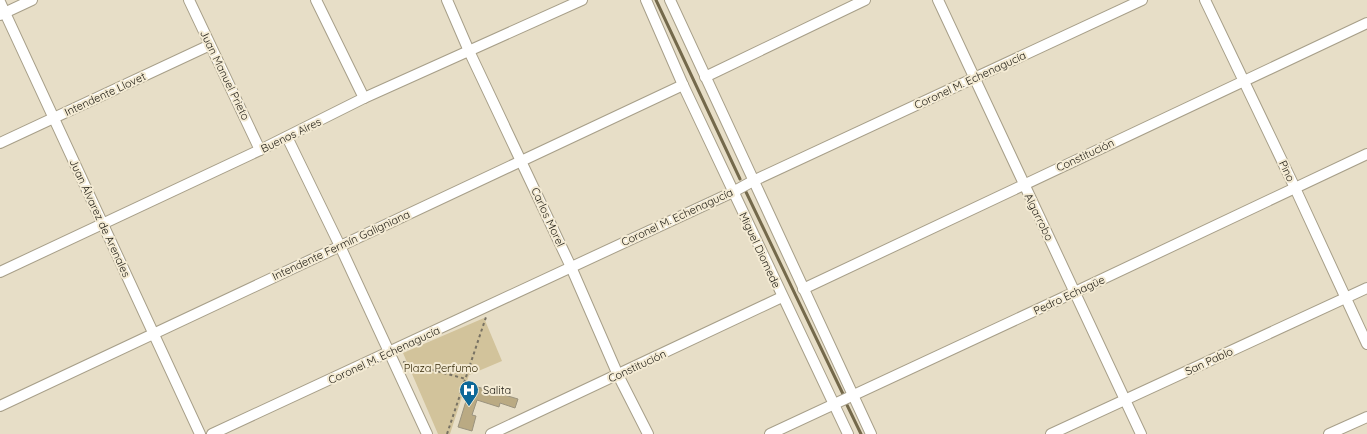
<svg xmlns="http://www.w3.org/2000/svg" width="1367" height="434" font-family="Quicksand,sans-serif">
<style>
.green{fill:#d2c39b}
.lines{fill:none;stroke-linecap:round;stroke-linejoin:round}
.stream{stroke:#74694b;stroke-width:3}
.building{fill:#baaa83;stroke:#9b937e}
.minor-casing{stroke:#a79f89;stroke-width:12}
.path{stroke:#787263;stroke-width:2;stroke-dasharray:3 3;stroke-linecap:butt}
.minor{stroke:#fff;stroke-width:10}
.labels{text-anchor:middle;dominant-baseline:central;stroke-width:4;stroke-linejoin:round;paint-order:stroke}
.street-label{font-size:11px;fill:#1c1911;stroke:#f4ebd4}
.park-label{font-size:11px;fill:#342806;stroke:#f4ebd4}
.poi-label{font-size:11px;fill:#1c1911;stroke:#f4ebd4;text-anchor:start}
</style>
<rect width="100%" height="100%" fill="#e7dec7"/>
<path class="green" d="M484,318L502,361L469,375L450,434H438L403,353Z"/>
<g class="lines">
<g class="stream">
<path d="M656,0L740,179"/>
<path d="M746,192L843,394"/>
<path d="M847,405L861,434"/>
</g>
</g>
<path class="building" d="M471,385L518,399L515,408L500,403L499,407L477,400L472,415L476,416L472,431L458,427Z"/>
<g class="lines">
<g class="minor-casing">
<g id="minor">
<path d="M189,0L260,150"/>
<path d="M316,0L364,98"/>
<path d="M447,0L469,51L571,267L618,375L648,434"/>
<path d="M646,0L683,85L848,434"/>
<path d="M670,0L871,434"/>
<path d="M938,0L1141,434"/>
<path d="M1205,0L1295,188L1367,344"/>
<path d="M0,2L200,434"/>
<path d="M0,15L32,0"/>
<path d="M705,77L865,0"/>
<path d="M287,137L340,246L427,434"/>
<path d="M0,143L210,45"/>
<path d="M0,272L260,150L364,98L582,0"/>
<path d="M803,289L1367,23"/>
<path d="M0,406L683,85"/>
<path d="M212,434C386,354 559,272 733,192L753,181L1142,0"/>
<path d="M491,434L782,297"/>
<path d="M770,434L1075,292L1367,154"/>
<path d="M1051,434L1367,288"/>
<path d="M1329,434L1367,417"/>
</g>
</g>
<g class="path">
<path d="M403,362L466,379"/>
<path d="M447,434L486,317"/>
</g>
<use href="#minor" class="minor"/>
</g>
<defs>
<g id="hospital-pin" transform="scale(1)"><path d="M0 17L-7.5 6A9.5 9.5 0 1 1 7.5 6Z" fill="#0d6898" stroke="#f4ebd4"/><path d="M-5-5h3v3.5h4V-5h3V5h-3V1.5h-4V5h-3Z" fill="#fff"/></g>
</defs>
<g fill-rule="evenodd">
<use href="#hospital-pin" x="469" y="390"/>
</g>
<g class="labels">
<g class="street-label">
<text transform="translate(225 75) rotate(64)">Juan Manuel Prieto</text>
<text transform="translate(970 80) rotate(-25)">Coronel M. Echenagucía</text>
<text transform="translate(105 94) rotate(-25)">Intendente Llovet</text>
<text transform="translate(291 135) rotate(-26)">Buenos Aires</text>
<text transform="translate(1085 155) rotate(-25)">Constitución</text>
<text transform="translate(1287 171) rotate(65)">Pino</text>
<text transform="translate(548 217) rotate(65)">Carlos Morel</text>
<text transform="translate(677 217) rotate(-25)">Coronel M. Echenagucía</text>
<text transform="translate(1039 217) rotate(64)">Algarrobo</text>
<text transform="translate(100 218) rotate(65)">Juan Álvarez de Arenales</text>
<text transform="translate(341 245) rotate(-25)">Intendente Fermín Galigniana</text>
<text transform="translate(760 250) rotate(65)">Miguel Diomede</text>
<text transform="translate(1069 295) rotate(-25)">Pedro Echagüe</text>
<text transform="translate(384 355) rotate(-25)">Coronel M. Echenagucía</text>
<text transform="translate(1209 361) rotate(-25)">San Pablo</text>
<text transform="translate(637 366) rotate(-25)">Constitución</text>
</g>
<g class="park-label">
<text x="441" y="368">Plaza Perfumo</text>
</g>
<g class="poi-label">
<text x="483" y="390">Salita</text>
</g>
</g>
</svg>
